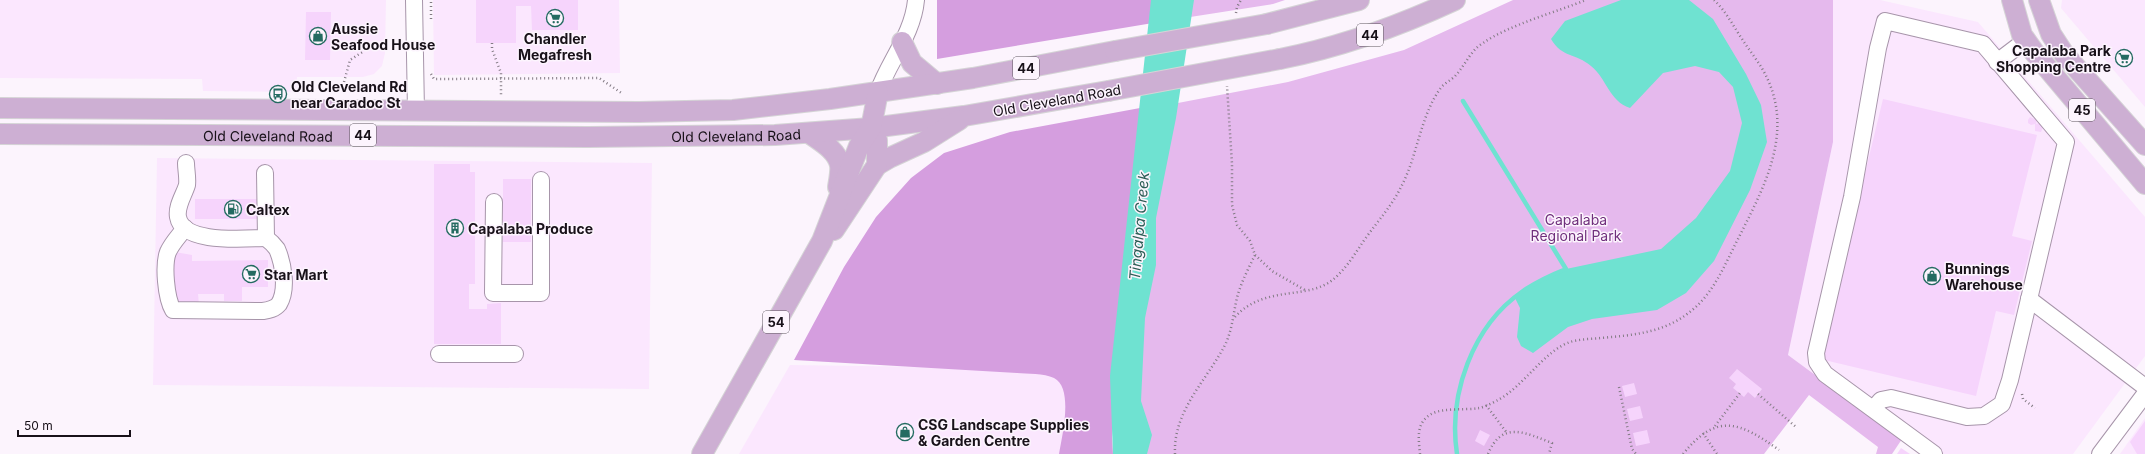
<svg xmlns="http://www.w3.org/2000/svg" width="2145" height="454" font-family="Inter,sans-serif">
<style>
.built{fill:#fbe7fe}
.green{fill:#e5b9ed}
.forest{fill:#d59edf}
.water{fill:#6fe2d1}
.lines{fill:none;stroke-linecap:round;stroke-linejoin:round}
.stream{stroke:#6fe2d1;stroke-width:4.5}
.building{fill:#f6d4fc}
.minor-casing{stroke:#a795aa;stroke-width:18}
.major-casing{stroke:#d5d4d6;stroke-width:22}
.path{stroke:#837b84;stroke-width:2.5;stroke-dasharray:1 3;stroke-linecap:butt}
.minor{stroke:#fff;stroke-width:16}
.major{stroke:#cdafd3;stroke-width:20}
.major-bridge-casing{stroke:#d5d4d6;stroke-width:22;stroke-linecap:butt}
.major-bridge{stroke:#cdafd3;stroke-width:20}
.labels{text-anchor:middle;dominant-baseline:central;stroke-width:3;stroke-linejoin:round;paint-order:stroke}
.shield{fill:#fcf4fd;stroke:#5c555d;stroke-width:1}
.shield-label{font-size:13px;font-weight:bold;fill:#181119}
.poi-label{font-size:14px;font-weight:bold;fill:#181119;stroke:#fcf4fd;text-anchor:start}
.street-label{font-size:14px;fill:#181119;stroke:#fcf4fd}
.park-label{font-size:14px;fill:#702f7c;stroke:#fcf4fd}
.water-label{font-size:15px;font-style:italic;fill:#2d5e56;stroke:#fcf4fd}
</style>
<rect width="100%" height="100%" fill="#fcf4fd"/>
<g class="built">
<path d="M0,0H386L385,53L382,66L374,74L363,77H297L296,92L203,91L202,79L0,78Z"/>
<path d="M433,0H619L620,73L434,75Z"/>
<path d="M1833,0H1880L1978,22L2145,217V356L2073,454H1922L1788,355L1833,142Z"/>
<path d="M2062,0H2145V107L2061,8Z"/>
<path d="M157,158L652,163L649,389L153,385Z"/>
<path d="M790,365L1077,369L1070,454H739Z"/>
<path d="M2145,418V454H2120Z"/>
</g>
<g class="green">
<path d="M1173,0H1285L1273,4L1171,20Z"/>
<path d="M1513,0H1833V142L1788,355L1902,439L1892,454H1876L1878,447L1809,395L1764,454H1125L1157,107L1288,82L1404,50Z"/>
</g>
<g class="forest">
<path d="M937,0H1173L1171,20L937,59Z"/>
<path d="M1140,108L1129,212L1112,437L1113,454H1059C1062,436 1074,388 1054,378C1044,373 1027,374 1017,373L794,360L844,267L876,217L911,178L944,153L1010,132Z"/>
</g>
<g class="water">
<path d="M1151,0H1194L1176,118L1156,218V265L1145,318L1141,401L1152,435L1147,454H1113L1110,376Z"/>
<path d="M1621,0H1689L1713,19L1746,74L1761,105L1767,142L1750,190L1714,261L1686,293L1657,310L1592,319L1568,327L1533,353L1521,346L1517,337L1520,308L1515,298L1547,277L1566,269L1661,249L1696,218L1730,171L1742,123L1733,87L1719,72L1695,66L1663,73L1630,108C1609,101 1607,79 1591,66C1576,53 1562,58 1551,39L1565,21Z"/>
</g>
<g class="lines">
<path class="stream" d="M1457,454C1448,395 1472,326 1523,291C1536,282 1551,275 1566,269L1463,101"/>
</g>
<g class="building">
<path d="M476,0H578V30H532L531,6H516V43H476Z"/>
<path d="M306,12H331L330,60H305Z"/>
<path d="M1883,99L2037,135L2012,236L2032,241L2014,315L1996,311L1976,396L1820,359Z"/>
<path d="M2030,117L2037,120L2036,124L2039,123L2043,127L2041,132L2035,131V124L2031,125L2028,123V120Z"/>
<path d="M434,164H470V172H475V284H469V309H487V304L501,303V344H434Z"/>
<rect x="503" y="179" width="28" height="63"/>
<rect x="195" y="199" width="74" height="20"/>
<path d="M175,252L192,255V261L268,260V287H242V301H224V294H198L199,305L179,306L171,298V264Z"/>
<path d="M1737,369L1762,389L1755,398L1748,392L1744,397L1733,388L1736,384L1729,378Z"/>
<path d="M1634,383L1637,394L1625,397L1622,386Z"/>
<path d="M1640,406L1643,418L1630,421L1627,409Z"/>
<path d="M2145,421V454H2137L2130,442Z"/>
<path d="M1480,430L1490,435L1484,446L1475,441Z"/>
<path d="M1647,430L1650,443L1636,446L1633,433Z"/>
<path d="M1901,448L1910,454H1897Z"/>
</g>
<g class="lines">
<g class="minor-casing">
<g id="minor">
<path d="M414,0L416,111"/>
<path d="M1997,62L2026,40"/>
<path d="M878,92C889,61 913,34 916,0"/>
<path d="M186,163C186,170 188,178 187,185C184,195 176,206 178,217C183,245 246,238 266,238L265,173"/>
<path d="M494,202L493,293H541V180"/>
<path d="M185,228C179,236 172,243 168,252C163,265 166,298 173,310L263,311C269,310 275,309 279,304C288,289 283,263 277,249C274,245 270,241 266,238"/>
<path d="M2029,299L2145,387"/>
<path d="M439,354H515"/>
<path d="M1873,409L1881,400L1891,398L1967,417L1984,416L2002,404L2010,380L2066,142L1983,44L1885,21L1878,48L1852,197L1816,353L1817,362L1825,374L1934,454"/>
<path d="M2100,454L2145,394"/>
</g>
</g>
<g class="major-casing">
<g id="major">
<path d="M2012,0L2022,35L2034,52L2145,184"/>
<path d="M2039,0L2051,34L2064,54L2145,145"/>
<path d="M1267,24L1359,0"/>
<path d="M902,42L912,63L937,84"/>
<path d="M1280,59C1341,47 1399,26 1455,0"/>
<path d="M0,108L639,112L733,110L830,99L973,78L1115,51"/>
<path d="M809,133C820,141 837,150 840,165C841,171 839,181 838,187"/>
<path id="s1" d="M0,134L588,137L775,135L871,128L964,116L1108,91"/>
<path d="M877,165L889,158L924,142L959,120"/>
<path d="M834,230L877,165V140L871,128"/>
<path d="M702,454L822,241L859,146L871,128L878,92"/>
</g>
</g>
<g class="path">
<path d="M1236,13L1237,7L1241,0"/>
<path d="M431,19V0"/>
<path d="M492,43V49L501,73V95"/>
<path d="M431,74L434,79H438L599,78L623,94"/>
<path d="M344,82L350,60L364,51"/>
<path d="M1255,255L1272,271L1305,290"/>
<path d="M1235,317C1266,283 1310,302 1336,277C1348,266 1356,252 1365,239C1380,218 1393,205 1404,181C1418,151 1421,116 1440,89C1444,83 1452,80 1456,75C1466,64 1470,51 1483,43C1509,25 1556,12 1586,0"/>
<path d="M1619,387L1632,449L1636,454"/>
<path d="M1758,394L1796,427"/>
<path d="M2022,394L2023,399L2035,408"/>
<path d="M1486,405L1507,433"/>
<path d="M1715,426L1740,393"/>
<path d="M1703,433L1717,454"/>
<path d="M1175,454C1173,412 1205,382 1224,347C1233,330 1233,312 1238,294C1242,281 1249,267 1255,255L1250,241L1237,225L1232,205V164L1227,86"/>
<path d="M1420,454C1419,442 1416,427 1426,418C1437,406 1463,411 1479,408C1485,407 1492,403 1498,400C1524,386 1544,351 1570,342C1580,339 1591,339 1601,338C1634,335 1664,333 1691,311C1714,293 1725,264 1738,239C1763,189 1793,136 1768,80C1762,66 1752,54 1744,42C1735,29 1726,11 1714,0"/>
<path d="M1488,454C1502,420 1526,433 1552,443L1549,454"/>
<path d="M1683,454C1717,412 1740,422 1779,450"/>
</g>
<use href="#minor" class="minor"/>
<use href="#major" class="major"/>
<g class="major-bridge-casing">
<g id="major-bridge">
<path d="M1115,51L1267,24"/>
<path d="M1108,91L1280,59"/>
</g>
</g>
<use href="#major-bridge" class="major-bridge"/>
</g>
<defs>
<g id="supermarket-ring" transform="scale(0.9)"><circle r="9.5" fill="#fcf4fd" stroke="#246b61" stroke-width="1.5"/><path d="M-6-5.5h2.5l.6 2H6L4.5 2H-2.5L-4.4-4H-6ZM-1.5 3.2a1.3 1.3 0 1 0 .1 0ZM3 3.2a1.3 1.3 0 1 0 .1 0Z" fill="#246b61"/></g>
<g id="shop-ring" transform="scale(0.9)"><circle r="9.5" fill="#fcf4fd" stroke="#246b61" stroke-width="1.5"/><path d="M-5-2.5h2.3a2.7 3.5 0 0 1 5.4 0H5L5.5 6h-11ZM-1.5-2.5h3a1.5 2.3 0 0 0-3 0Z" fill="#246b61"/></g>
<g id="bus-ring" transform="scale(0.9)"><circle r="9.5" fill="#fcf4fd" stroke="#246b61" stroke-width="1.5"/><path d="M-5-6H5V4H4V6H2V4H-2V6H-4V4H-5ZM-3.5-4V0h7V-4ZM-3.5 1.2v1.5H-2V1.2ZM2 1.2v1.5H3.5V1.2Z" fill="#246b61"/></g>
<g id="fuel-ring" transform="scale(0.9)"><circle r="9.5" fill="#fcf4fd" stroke="#246b61" stroke-width="1.5"/><path d="M-5.5-6h7V0h2V4h1.3V-2.5L3-4.5l.8-.8L6-3V5H2.5V1h-1V6h-7ZM-4.2-4.7v3.2H.2V-4.7Z" fill="#246b61"/></g>
<g id="building-ring" transform="scale(0.9)"><circle r="9.5" fill="#fcf4fd" stroke="#246b61" stroke-width="1.5"/><path d="M-4-6H4V6H1V3H-1V6H-4ZM-2.5-4.3h1.7v1.8h-1.7ZM.8-4.3h1.7v1.8H.8ZM-2.5-1h1.7V.8h-1.7ZM.8-1h1.7V.8H.8Z" fill="#246b61"/></g>
</defs>
<g fill-rule="evenodd">
<use href="#supermarket-ring" x="555" y="18"/>
<use href="#shop-ring" x="318" y="36"/>
<use href="#supermarket-ring" x="2124" y="58"/>
<use href="#bus-ring" x="278" y="94"/>
<use href="#fuel-ring" x="233" y="209"/>
<use href="#building-ring" x="455" y="228"/>
<use href="#supermarket-ring" x="251" y="274"/>
<use href="#shop-ring" x="1932" y="276"/>
<use href="#shop-ring" x="905" y="432"/>
</g>
<g class="labels">
<g class="shield">
<rect x="1357" y="24" width="26" height="22" rx="3"/>
<rect x="1013" y="57" width="26" height="22" rx="3"/>
<rect x="2069" y="99" width="26" height="22" rx="3"/>
<rect x="350" y="124" width="26" height="22" rx="3"/>
<rect x="763" y="311" width="26" height="22" rx="3"/>
</g>
<g class="shield-label">
<text x="1370" y="35">44</text>
<text x="1026" y="68">44</text>
<text x="2082" y="110">45</text>
<text x="363" y="135">44</text>
<text x="776" y="322">54</text>
</g>
<g class="poi-label">
<text x="331" y="28">Aussie<tspan x="331" dy="16">Seafood House</tspan></text>
<text x="555" y="38" text-anchor="middle">Chandler<tspan x="555" dy="16">Megafresh</tspan></text>
<text x="2111" y="50" text-anchor="end">Capalaba Park<tspan x="2111" dy="16">Shopping Centre</tspan></text>
<text x="291" y="86">Old Cleveland Rd<tspan x="291" dy="16">near Caradoc St</tspan></text>
<text x="246" y="209">Caltex</text>
<text x="468" y="228">Capalaba Produce</text>
<text x="1945" y="268">Bunnings<tspan x="1945" dy="16">Warehouse</tspan></text>
<text x="264" y="274">Star Mart</text>
<text x="918" y="424">CSG Landscape Supplies<tspan x="918" dy="16">&amp; Garden Centre</tspan></text>
</g>
<g class="street-label">
<text transform="translate(1057 100) rotate(-10)">Old Cleveland Road</text>
<text stroke="none"><textPath href="#s1" startOffset="268">Old Cleveland Road</textPath></text>
<text stroke="none"><textPath href="#s1" startOffset="736">Old Cleveland Road</textPath></text>
</g>
<g class="park-label">
<text x="1576" y="219">Capalaba<tspan x="1576" dy="16">Regional Park</tspan></text>
</g>
<g class="water-label">
<text transform="translate(1139 226) rotate(-85)">Tingalpa Creek</text>
</g>
</g>
<path d="M18 430v6h112v-6" fill="none" stroke="#181119" stroke-width="2"/>
<text x="24" y="430" font-size="12" fill="#181119" stroke="#fcf4fd" stroke-width="3" paint-order="stroke">50 m</text>
</svg>
